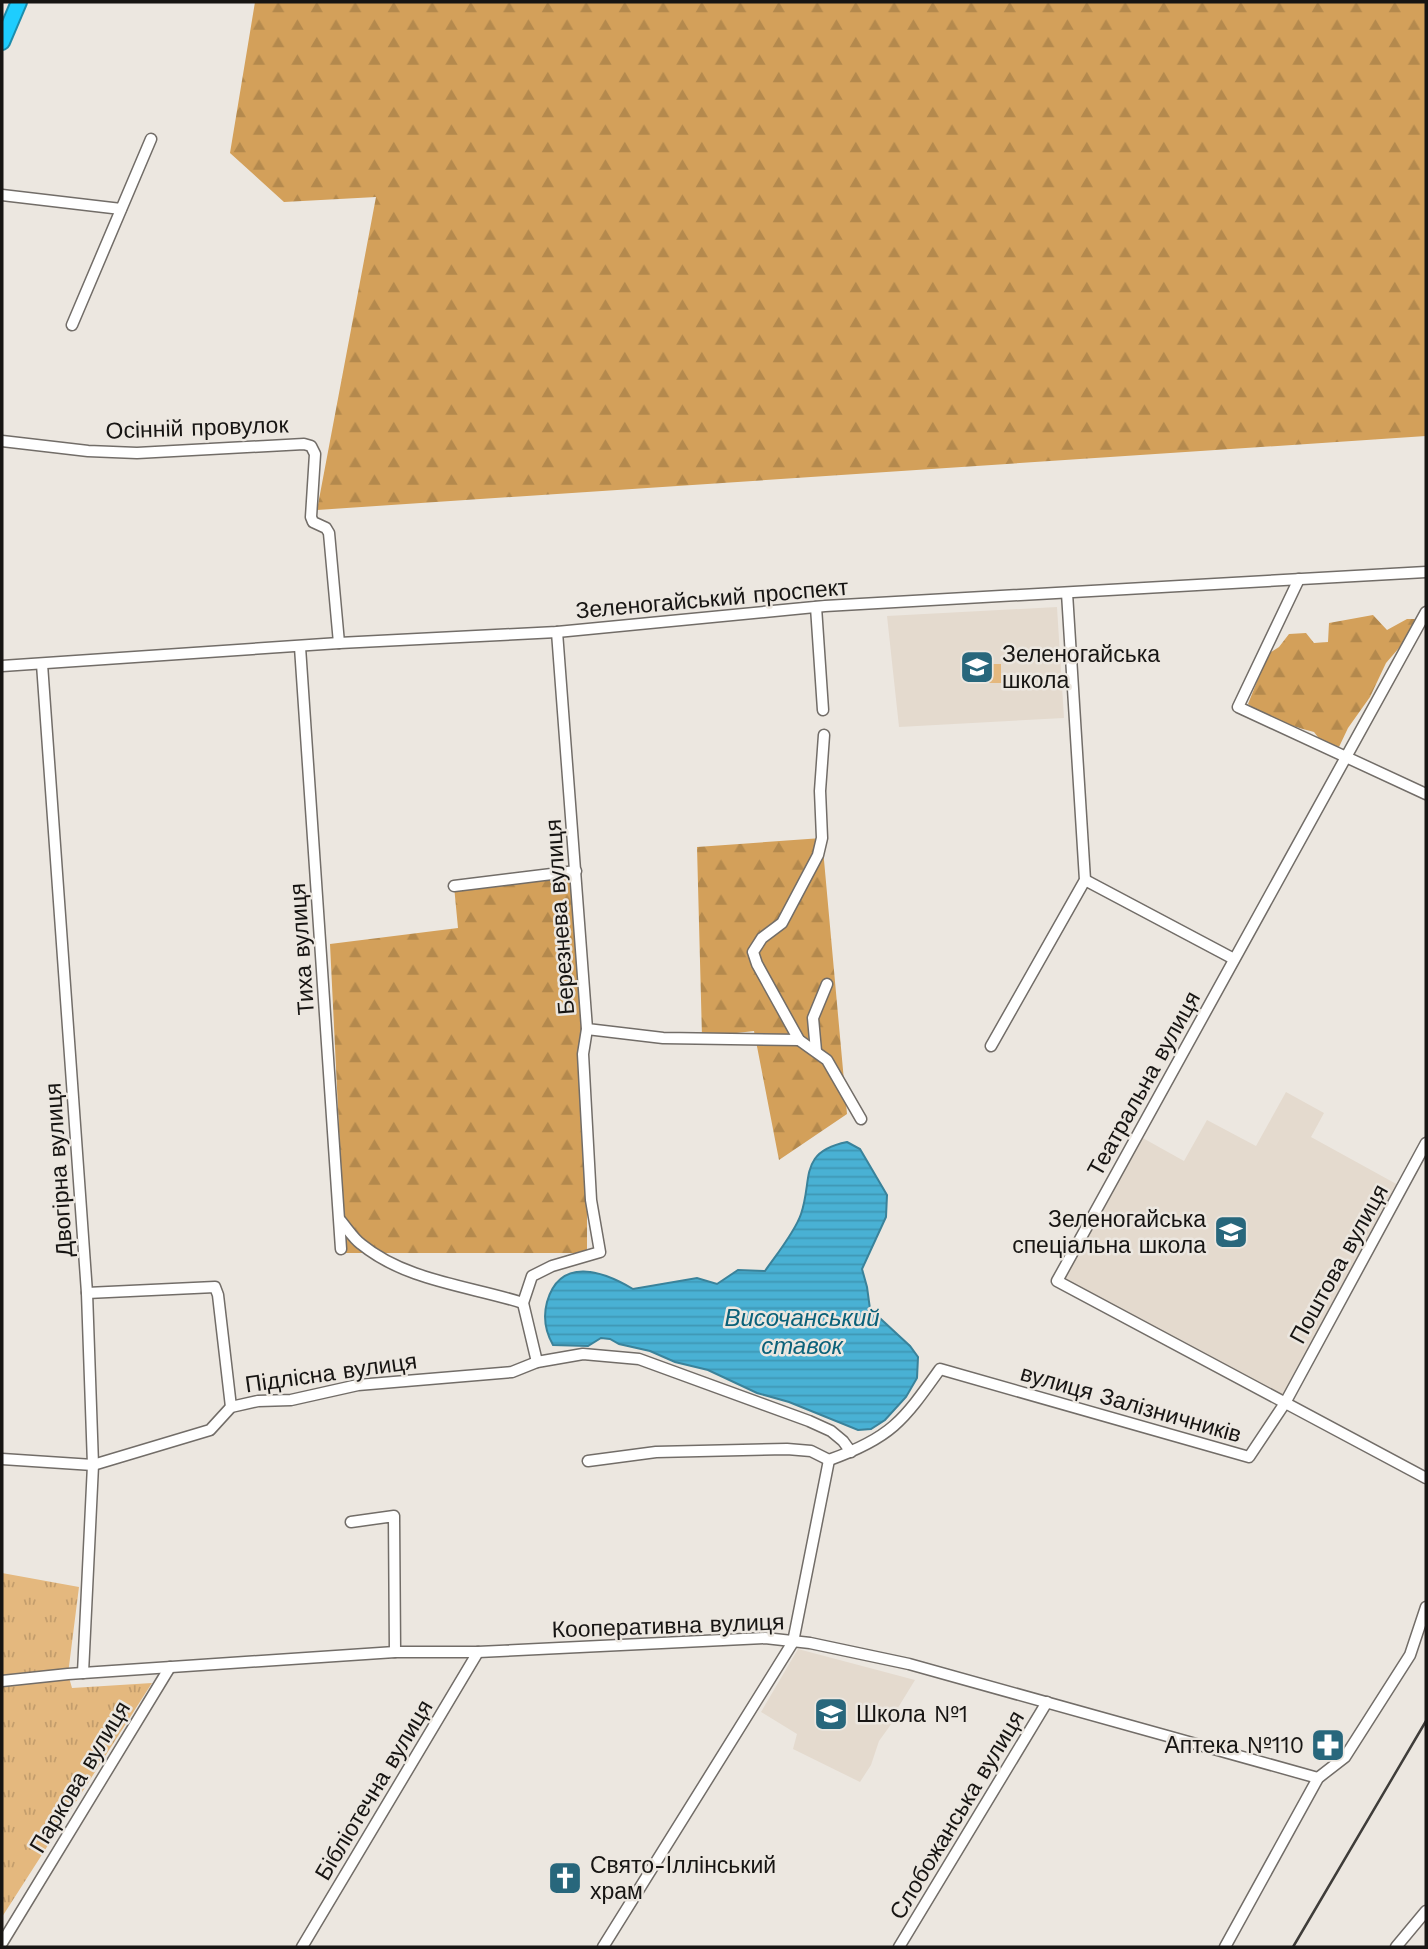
<svg xmlns="http://www.w3.org/2000/svg" width="1428" height="1949" font-family="'Work Sans',sans-serif">
<style>
.built{fill:#e4dace}
.grass{fill:#e4b87e}
.forest{fill:url(#forest-firs)}
.park{fill:url(#park-tufts)}
.water{fill:url(#water-rules);stroke:#3a829a;stroke-width:2}
.lines{fill:none;stroke-linecap:round;stroke-linejoin:round}
.minor-casing{stroke:#726d68;stroke-width:13}
.highway-casing{stroke:#1c8dac;stroke-width:18}
.minor{stroke:#fff;stroke-width:10}
.highway{stroke:#1ecdfe;stroke-width:14}
.rail{stroke:#3f3d3a;stroke-width:2.5}
.labels{text-anchor:middle;dominant-baseline:central;stroke-width:5;stroke-linejoin:round;paint-order:stroke}
.street-label{font-size:23px;fill:#171513;stroke:#ece7e0}
.poi-label{font-size:23px;fill:#171513;stroke:#ece7e0;text-anchor:start}
.water-label{font-size:24px;font-style:italic;fill:#0b6179;stroke:#ece7e0}
</style>
<defs>
<pattern id="forest-firs" width="22" height="20" patternUnits="userSpaceOnUse" patternTransform="scale(1.75)"><rect width="22" height="20" fill="#d3a05a"/><path d="M5 1l3.5 6h-7zM16 11l3.5 6h-7z" fill="#b4894d"/></pattern>
<pattern id="park-tufts" width="24" height="20" patternUnits="userSpaceOnUse" patternTransform="scale(1.75)"><rect width="24" height="20" fill="#e4b87e"/><path d="M3 7l-1-3M5 7V3M7 7l1-3M15 17l-1-3M17 17v-4M19 17l1-3" fill="none" stroke="#c39d6c"/></pattern>
<pattern id="water-rules" width="6" height="5" patternUnits="userSpaceOnUse" patternTransform="scale(1.75)"><rect width="6" height="5" fill="#49b1d4"/><path d="M0 2.5h6" fill="none" stroke="#3f97b5"/></pattern>
</defs>
<rect width="100%" height="100%" fill="#ece7e0"/>
<g class="built">
<path d="M1057,607L1064,718L899,727L887,616Z"/>
<path d="M1286,1092L1324,1113L1311,1137L1400,1186L1283,1399L1062,1279L1141,1137L1184,1161L1207,1120L1256,1146Z"/>
<path d="M798,1649L915,1680L896,1711L897,1716L879,1741L871,1765L860,1782L793,1749L797,1734L761,1712Z"/>
</g>
<path class="grass" d="M966,664H1001V683H965Z"/>
<g class="forest">
<path d="M255,2H1426V436L317,510L376,197L284,202L230,153Z"/>
<path d="M1373,615L1387,630L1407,619H1415L1405,641L1386,663L1370,697L1348,728L1339,747L1321,741L1314,732C1291,726 1267,719 1248,704L1268,654L1279,647L1289,634L1306,633L1314,643L1328,642L1329,623Z"/>
<path d="M822,838L847,1114L779,1160L754,1031L702,1037L697,847Z"/>
<path d="M576,871L587,1029V1253H345L330,944L458,928L454,886Z"/>
</g>
<path class="park" d="M2,1573L79,1587L68,1674L72,1688L152,1683L2,1917Z"/>
<path class="water" d="M847,1142L860,1149L887,1195L886,1217L862,1269L867,1287L870,1309L910,1346L918,1357L917,1378L906,1397L885,1420L871,1429L858,1430L789,1402L757,1393L708,1370L675,1362L650,1351L619,1344L610,1339L601,1338L588,1346L553,1345C545,1331 543,1317 547,1302C560,1256 603,1271 633,1289L697,1278L717,1284L738,1270L765,1271C776,1255 795,1232 801,1214C813,1179 798,1152 847,1142Z"/>
<g class="lines">
<g class="minor-casing">
<g id="minor">
<path d="M2,195L121,209"/>
<path d="M72,325L151,139"/>
<path d="M2,441L88,451L137,453L304,444L311,446L315,454L311,517L313,522L326,528L329,533L339,643"/>
<path d="M1299,579L1238,707L1426,794"/>
<path d="M816,607L823,710"/>
<path d="M1426,612L1057,1281L1426,1478"/>
<path d="M557,632L587,1029L663,1038L799,1040"/>
<path d="M300,647L341,1249"/>
<path d="M42,664L87,1293L93,1465L83,1673"/>
<path d="M2,666L339,643L557,632L825,606L1426,572"/>
<path d="M824,735L820,791L822,838L818,855L782,923L762,938L753,952L757,964L799,1040L827,1060L861,1119"/>
<path d="M1085,880L1234,959"/>
<path d="M454,886L576,871"/>
<path d="M991,1046L1085,880L1067,593"/>
<path d="M816,1051L813,1018L827,984"/>
<path d="M340,1220C347,1228 353,1238 361,1244C406,1281 470,1286 523,1303"/>
<path d="M87,1293L215,1287L218,1295L231,1407"/>
<path d="M537,1362L523,1303L532,1276L552,1266L600,1252L591,1200L583,1054L587,1029"/>
<path d="M2,1459L93,1465L210,1430L231,1407L258,1401L291,1400L358,1385L512,1372L537,1362L583,1354L639,1359L809,1421L831,1431L843,1441L851,1452"/>
<path d="M588,1461L656,1452L787,1449L811,1451L829,1460C891,1438 903,1421 940,1369L1249,1457L1285,1403L1426,1143"/>
<path d="M351,1522L394,1516L395,1652"/>
<path d="M2,1681L68,1674L395,1652H478L765,1638L810,1643L909,1664L1318,1778"/>
<path d="M2,1943L170,1667"/>
<path d="M302,1947L478,1652"/>
<path d="M603,1947L793,1642L829,1460"/>
<path d="M899,1947L1047,1702"/>
<path d="M1225,1947L1318,1778L1345,1757L1410,1655L1426,1607"/>
<path d="M1396,1947L1426,1911"/>
</g>
</g>
<g class="highway-casing">
<path id="highway" d="M2,42L19,2"/>
</g>
<use href="#minor" class="minor"/>
<use href="#highway" class="highway"/>
<path class="rail" d="M1293,1947L1426,1721"/>
</g>
<defs>
<g id="school-square" transform="scale(1.75)"><rect x="-9" y="-9" width="18" height="18" rx="4" fill="#28677c" stroke="#ece7e0"/><path d="M0-5L7-2L0 1L-7-2ZM-4 1L0 2.5L4 1V4Q0 6-4 4Z" fill="#fff"/></g>
<g id="pharmacy-square" transform="scale(1.75)"><rect x="-9" y="-9" width="18" height="18" rx="4" fill="#28677c" stroke="#ece7e0"/><path d="M-2-6h4v4h4v4h-4v4h-4v-4h-4v-4h4Z" fill="#fff"/></g>
<g id="church-square" transform="scale(1.75)"><rect x="-9" y="-9" width="18" height="18" rx="4" fill="#28677c" stroke="#ece7e0"/><path d="M-1.2-6h2.4v3.5h3.3v2.4h-3.3V6h-2.4V-.1h-3.3v-2.4h3.3Z" fill="#fff"/></g>
</defs>
<g fill-rule="evenodd">
<use href="#school-square" x="977" y="667"/>
<use href="#school-square" x="1231" y="1232"/>
<use href="#school-square" x="831" y="1714"/>
<use href="#pharmacy-square" x="1328" y="1745"/>
<use href="#church-square" x="565" y="1878"/>
</g>
<g class="labels">
<g class="street-label">
<text transform="translate(197 428) rotate(-2)">Осінній провулок</text>
<text transform="translate(712 599) rotate(-5)">Зеленогайський проспект</text>
<text transform="translate(560 917) rotate(-94)">Березнева вулиця</text>
<text transform="translate(302 949) rotate(-94)">Тиха вулиця</text>
<text transform="translate(1144 1084) rotate(-61)">Театральна вулиця</text>
<text transform="translate(59 1170) rotate(-94)">Двогірна вулиця</text>
<text transform="translate(1339 1264) rotate(-61)">Поштова вулиця</text>
<text transform="translate(331 1373) rotate(-8)">Підлісна вулиця</text>
<text transform="translate(1131 1404) rotate(16)">вулиця Залізничників</text>
<text transform="translate(668 1626) rotate(-2)">Кооперативна вулиця</text>
<text transform="translate(80 1777) rotate(-59)">Паркова вулиця</text>
<text transform="translate(374 1790) rotate(-59)">Бібліотечна вулиця</text>
<text transform="translate(957 1815) rotate(-59)">Слобожанська вулиця</text>
</g>
<g class="poi-label">
<text x="1002" y="654">Зеленогайська<tspan x="1002" dy="26">школа</tspan></text>
<text x="1206" y="1219" text-anchor="end">Зеленогайська<tspan x="1206" dy="26">спеціальна школа</tspan></text>
<text x="856" y="1714">Школа №1</text>
<text x="1304" y="1745" text-anchor="end">Аптека №110</text>
<text x="590" y="1865">Свято-Іллінський<tspan x="590" dy="26">храм</tspan></text>
</g>
<g class="water-label">
<text x="802" y="1318">Височанський<tspan x="802" dy="28">ставок</tspan></text>
</g>
</g>
<rect width="1428" height="1949" fill="none" stroke="#171513" stroke-width="7"/>
</svg>
